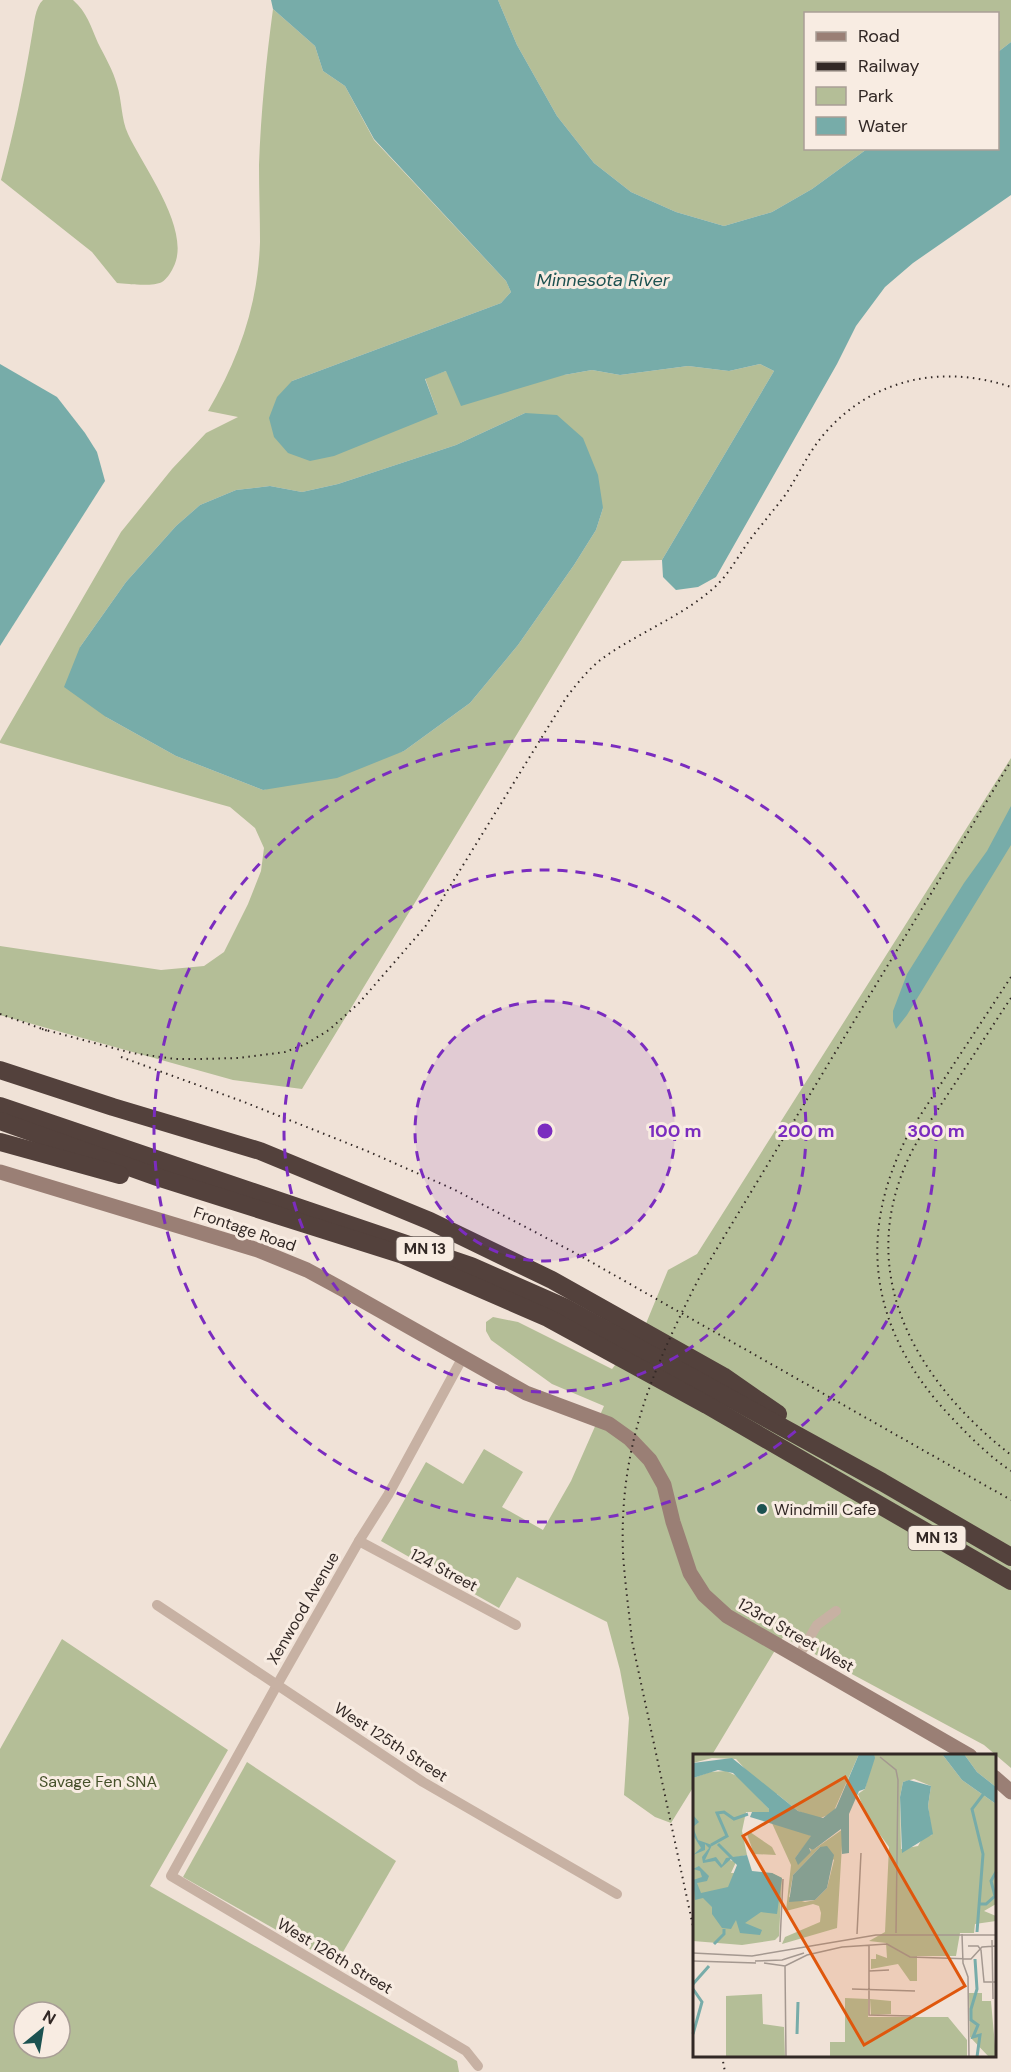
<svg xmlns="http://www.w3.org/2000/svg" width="1011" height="2072" font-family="'DM Sans',sans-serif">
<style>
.green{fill:#b4be97;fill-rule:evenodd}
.water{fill:#77aca9}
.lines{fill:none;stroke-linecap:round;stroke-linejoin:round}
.street{stroke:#c7b1a3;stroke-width:10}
.secondary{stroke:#9a7f75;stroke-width:15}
.highway{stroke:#53413c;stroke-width:18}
.rail{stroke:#322825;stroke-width:2;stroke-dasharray:1.5 4.5;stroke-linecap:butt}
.ring{fill:none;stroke:#7b2cbf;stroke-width:3;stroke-dasharray:10 8}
.poi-dot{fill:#1c5251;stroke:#f8ece2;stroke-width:2}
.labels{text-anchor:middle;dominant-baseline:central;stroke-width:6;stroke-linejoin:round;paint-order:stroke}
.shield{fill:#f8ece2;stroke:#6d635e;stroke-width:1.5}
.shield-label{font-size:15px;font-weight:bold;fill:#322825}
.street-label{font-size:16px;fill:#322825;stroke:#f8ece2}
.poi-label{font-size:16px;fill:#322825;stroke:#f8ece2;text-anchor:start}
.park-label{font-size:16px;fill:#45502a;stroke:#f8ece2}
.water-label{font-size:18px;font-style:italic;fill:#1c5251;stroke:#f8ece2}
.inset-river{fill:none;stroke:#77aca9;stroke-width:3}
.inset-road{fill:none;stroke:#a49890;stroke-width:1.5}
.view{fill:#df570d;fill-opacity:0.15;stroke:#df570d;stroke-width:3}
.inset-edge{fill:none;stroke:#322825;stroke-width:3}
.centre{fill:#7b2cbf;stroke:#f8ece2;stroke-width:3}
.ring-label{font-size:18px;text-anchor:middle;font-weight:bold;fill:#7b2cbf;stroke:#f8ece2;stroke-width:6;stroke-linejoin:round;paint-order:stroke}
</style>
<rect width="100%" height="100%" fill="#f0e2d7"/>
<g class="green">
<path d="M43,0H73C87,12 91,27 98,43C105,57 113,70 117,85C122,100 121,119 128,134C143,167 193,231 173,268C171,272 167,279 162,282C153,287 128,284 117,283L92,252L1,180C14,132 24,84 32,35C34,24 35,7 43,0Z"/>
<path d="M498,0H1011V42L998,52V14H806V148L867,149L812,189L772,212L724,226L676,212L631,192L594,163L557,116L517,45Z"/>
<path d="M273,9L315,46L323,71L345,86L374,140L506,281L511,292L501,303L292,381L438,414L425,378L446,371L564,375L592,370L620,375L688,366L729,371L760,364L774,371L662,560L622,561L302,1089L233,1080L0,1015V946L161,970L204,966L224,952L248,904L261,871L264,848L255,828L230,807L0,743V741L121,532L172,469L206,433L238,417L208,411C239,358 258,305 260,242C260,217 259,191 259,165C261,112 266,61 273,9ZM525,413L603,508L596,530L574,565L518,645L470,703L404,751L263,790L176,756L106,717L80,647L126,582L176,526L200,505L236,490L270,486L302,492L338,484L456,445Z"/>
<path d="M1011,758V1768L984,1745L783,1637L712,1755L694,1756V1786L671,1823L655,1817L624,1795L629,1718L620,1670L607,1622L517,1577L499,1608L381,1541L426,1462L463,1484L484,1449L523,1472L502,1507L543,1530L571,1481L604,1406L552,1384L491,1340L486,1331V1322L493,1317L518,1322L612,1369L645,1326L668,1270L697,1254Z"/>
<path d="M62,1639L228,1750L150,1886L457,2061L459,2072H0V1749ZM24,2012H60V2048H24Z"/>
<path d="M247,1762L396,1861L336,1964L183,1877Z"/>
</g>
<g class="water">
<path d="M271,0H498L517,45L557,116L594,163L631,192L676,212L724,226L772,212L812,189L867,149L998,148V52L1011,42V195L913,263L885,287L856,326L837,364L716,577L698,587L676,590L663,577L662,560L774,371L760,364L729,371L688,366L620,375L592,370L564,375L461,406L446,371L425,379L438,414L334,456L310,461L288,453L274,437L269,418L277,397L292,381L501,303L511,292L506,281L374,139L345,86L323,71L315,46L273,9Z"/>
<path d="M0,364L57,397L85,433L97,452L105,481L0,646Z"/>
<path d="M525,413L557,415L583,438L598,475L603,508L596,530L574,565L518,645L470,703L404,751L337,778L263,790L176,756L106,717L64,687L80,647L126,582L176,526L200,505L236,490L270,486L302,492L338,484L456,445Z"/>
<path d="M1011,806V845L907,1015L896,1029L893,1021V1011L907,974L964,883L987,851Z"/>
</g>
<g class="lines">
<g class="street">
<path d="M463,1357L388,1495L359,1541L277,1685L171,1876L466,2051L478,2066"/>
<path d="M359,1541L516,1625"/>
<path d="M157,1605L423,1782L617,1894"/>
<path d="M798,1657L817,1625L836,1611"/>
</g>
<g class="secondary">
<path d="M0,1172L258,1250L307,1270L342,1289L526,1393L609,1424L630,1439L650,1460L664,1485L673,1522L690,1573L704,1595L727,1616L970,1756"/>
<path d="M994,1777L1011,1792"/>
</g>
<g class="highway">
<path d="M0,1070L113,1107L260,1151L430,1221L552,1280L723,1376L778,1414"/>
<path d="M0,1106L471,1266L564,1307L882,1482L1011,1557"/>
<path d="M0,1121L160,1178L403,1255L548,1318L707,1405L1011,1581"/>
<path d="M0,1142L120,1175"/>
</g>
<g class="rail">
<path d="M1011,977L910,1131C854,1236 871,1334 953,1419C971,1438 989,1456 1011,1471"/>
<path d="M1011,998C989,1031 968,1064 946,1097C934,1116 920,1135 910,1155C853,1274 916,1381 1011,1455"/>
<path d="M0,1014L48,1031"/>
<path d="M42,1029L132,1053L175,1059H200L239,1058L285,1052L306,1044L329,1030L359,1003L425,927L566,698C576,685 586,672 599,661C636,633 683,617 717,585C730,572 739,555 749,541C761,525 774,510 786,494C799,474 809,451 825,433C873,378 943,364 1011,387"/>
<path d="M121,1057L244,1102L367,1151L453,1189L577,1254L1011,1500"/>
<path d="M694,1931L632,1641C629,1612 625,1583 623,1554C619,1447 651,1373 698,1280L1011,761"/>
<path d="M722,2056L725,2072"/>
</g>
</g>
<circle cx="545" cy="1131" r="130" fill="#7b2cbf" fill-opacity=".12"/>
<g class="ring">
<circle cx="545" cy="1131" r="130"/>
<circle cx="545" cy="1131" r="261"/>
<circle cx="545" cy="1131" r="391"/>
</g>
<circle class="poi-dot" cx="762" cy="1509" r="6"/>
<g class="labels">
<g class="shield">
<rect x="396.5" y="1237" width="57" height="24" rx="4.5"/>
<rect x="908.5" y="1526" width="57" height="24" rx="4.5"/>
</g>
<g class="shield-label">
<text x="425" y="1249">MN 13</text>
<text x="937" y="1538">MN 13</text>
</g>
<g class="street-label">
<text transform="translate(245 1229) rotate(19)">Frontage Road</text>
<text transform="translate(444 1570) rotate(28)">124 Street</text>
<text transform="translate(303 1608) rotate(-60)">Xenwood Avenue</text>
<text transform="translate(796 1635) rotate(30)">123rd Street West</text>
<text transform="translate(391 1742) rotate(33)">West 125th Street</text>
<text transform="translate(335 1956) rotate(31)">West 126th Street</text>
</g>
<g class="poi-label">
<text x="774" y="1509">Windmill Cafe</text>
</g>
<g class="park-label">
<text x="98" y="1781">Savage Fen SNA</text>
</g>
<g class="water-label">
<text x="603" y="280">Minnesota River</text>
</g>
</g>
<g transform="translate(693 1754)">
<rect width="303" height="303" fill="#f0e2d7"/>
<path d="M0,0H166L140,59L125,65L105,57L84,40L83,49L43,5L19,4L0,9ZM181,0H249L269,26L303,50V150L291,157L303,162V167L282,170L281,179H267L263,202H224V227H217L205,210L178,215V205H183V200L194,204L193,189L176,187L192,178L196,93L174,63L165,40L172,35ZM221,25L238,32L235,52L239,81L230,83L225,92L208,95L207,43L210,28ZM271,0H303V33L284,18ZM33,17L46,23L76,55V58H53L49,77L54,101L34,105L43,108L38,119H79L89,124L86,182L82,186L49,191L0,187V24L17,18ZM78,67L119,82L102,104L118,98L117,94L120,96L150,75L144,174L89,190L92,183L127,168L128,159L126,152L120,150L93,157L98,111ZM127,93L141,106L134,134L122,146L112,148L96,143L100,121ZM57,78L79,93L83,101L61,100L54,80ZM276,239H289V247H298L303,303H296L277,283ZM69,240L70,270L91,273L92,303H15L33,302V242ZM152,244L175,245V263H255L274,286V303H101H137V288H152ZM177,245L198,247V260L178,261Z" fill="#b4be97" fill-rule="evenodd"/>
<path d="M166,0H181L182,4L172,35L166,37L156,60V99L149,100L148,75L120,96L116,94L118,98L105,111L102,104L118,82L57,63L59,58H76V55L40,19L25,16L0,24V9L39,4L105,57L130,64L143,54ZM249,0H271L284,18L303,33V50L269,26ZM216,26L238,32L235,52L240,80L209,99L207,43L210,28ZM0,61L6,68L0,73L5,86L19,91L12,106L23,103L29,111L33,104L54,101L59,117L79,119L89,124L84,160L68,158L52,169L69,176L67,181L47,179L43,166L38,175L29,174L19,160V153L10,144L2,146L0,126L9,123L7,117L0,115L6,112L16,122L14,127L4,129L8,139L35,133L44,111L38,105L28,114L22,107L10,109L9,103L16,94L12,90V96L0,101L8,94L0,81ZM134,92L141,101L134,134L122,146L96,148L100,121L127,93Z" fill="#77aca9"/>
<path class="inset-river" d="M25,90L43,108M18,91L34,82L24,59L31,58L41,65L55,60M286,150H293L302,142L298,127L303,118M284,178L290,100L279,55L292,38M21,190L31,180V175M282,205L284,235L278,255V266L285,271L280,283L287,281L284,303M0,230L16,212M0,235L9,248L0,280M104,280L105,248"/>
<path class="inset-road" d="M187,3L203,16L205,26L203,179M164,180L168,99M269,180L270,209L275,223L276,303M299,186L300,245M87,188L90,125M176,192V261L218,262M275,192H285L288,196L291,228H303M0,199L59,202L183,181H303M0,207L63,209M62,207L89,206L111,199M71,209L92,212L114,201L149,193L194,190L217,203L278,205L289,193L303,192M92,212L93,303M176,217L196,216M159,235L222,237"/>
<path class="view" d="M152,23L272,232L171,291L50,82Z"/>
<rect width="303" height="303" class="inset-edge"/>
</g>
<circle cx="545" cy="1131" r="9" class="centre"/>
<g class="ring-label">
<text x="675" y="1137">100 m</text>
<text x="806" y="1137">200 m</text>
<text x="936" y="1137">300 m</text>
</g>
<rect x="804" y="12" width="195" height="138" fill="#f8ece2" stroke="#a99e96" stroke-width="1.5"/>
<rect x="816" y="32" width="30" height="9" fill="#9a7f75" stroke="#a99e96" stroke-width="1.5"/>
<text x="858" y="42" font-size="18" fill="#322825">Road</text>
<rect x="816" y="62" width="30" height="9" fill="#322825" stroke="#a99e96" stroke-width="1.5"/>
<text x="858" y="72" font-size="18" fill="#322825">Railway</text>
<rect x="816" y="87" width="30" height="18" fill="#b4be97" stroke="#a99e96" stroke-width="1.5"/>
<text x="858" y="102" font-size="18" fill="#322825">Park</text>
<rect x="816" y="117" width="30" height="18" fill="#77aca9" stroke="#a99e96" stroke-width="1.5"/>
<text x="858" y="132" font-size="18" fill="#322825">Water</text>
<g transform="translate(42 2030) rotate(30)"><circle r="28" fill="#f8ece2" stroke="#a99e96" stroke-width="1.5"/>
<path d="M0-4.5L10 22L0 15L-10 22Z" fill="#1c5251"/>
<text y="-9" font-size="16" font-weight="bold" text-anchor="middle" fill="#322825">N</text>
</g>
</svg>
